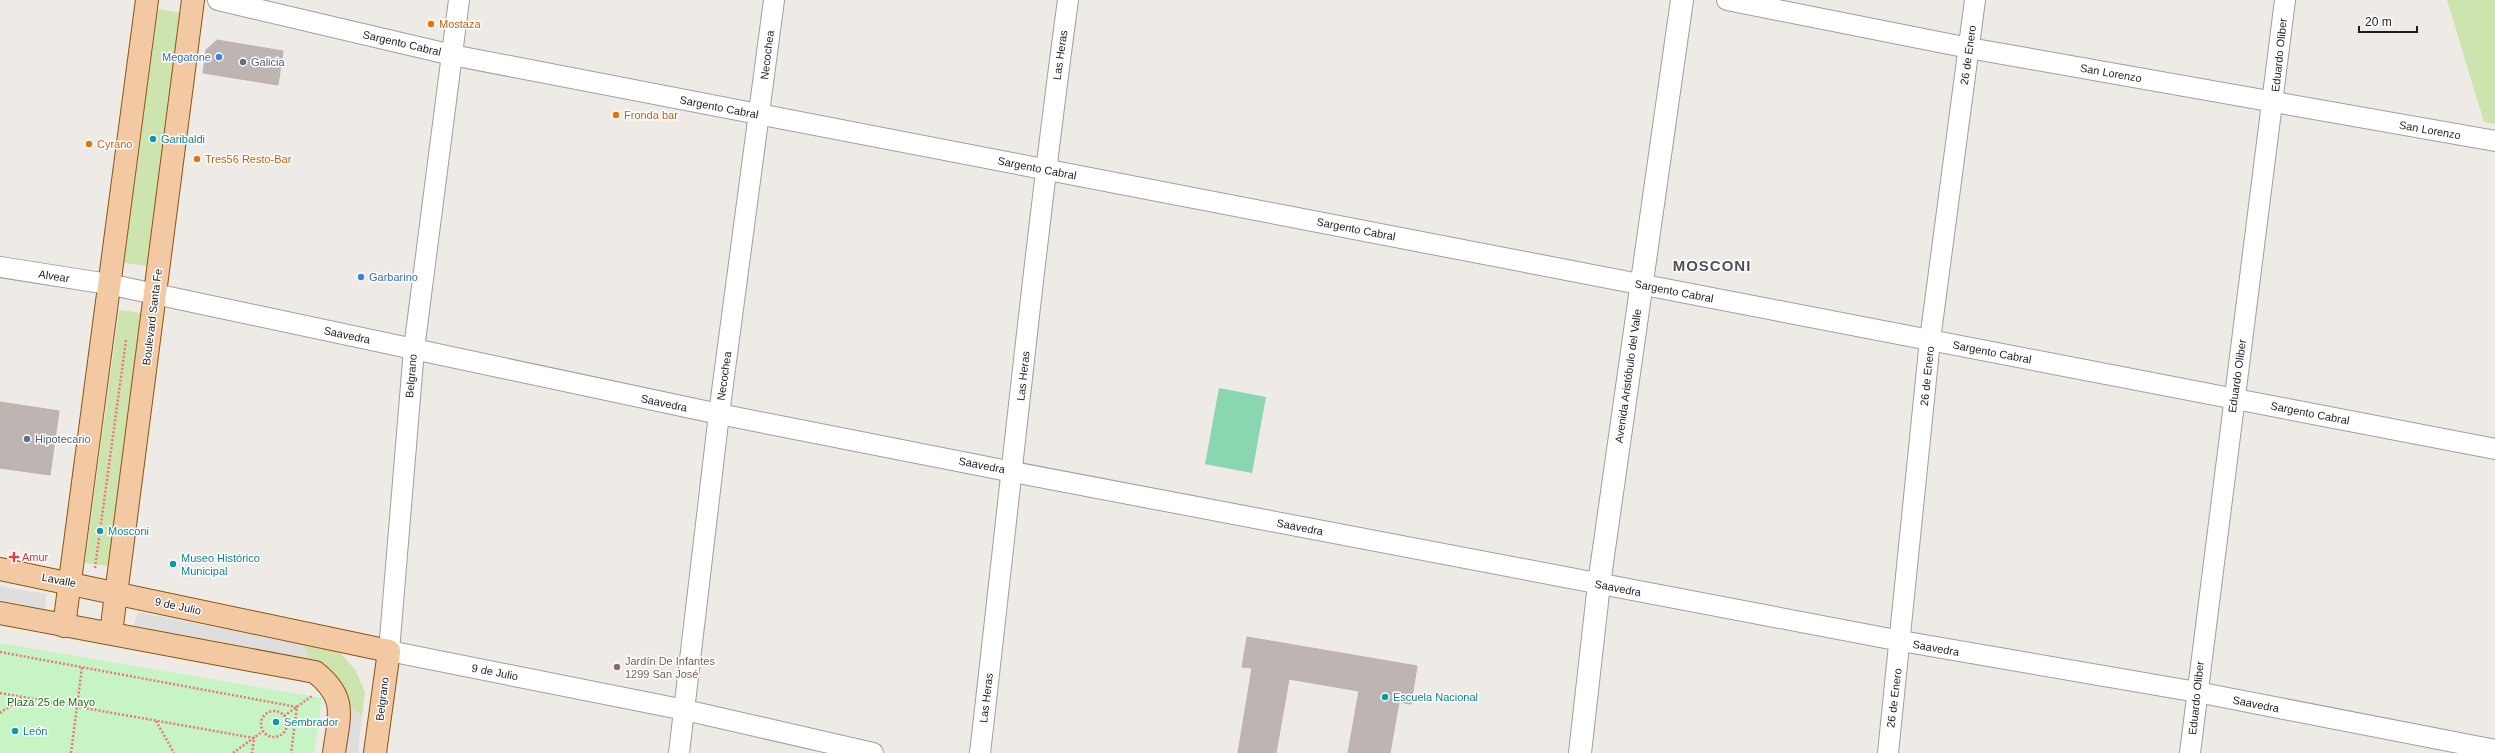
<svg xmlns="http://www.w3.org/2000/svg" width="2495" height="753" font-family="Arial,sans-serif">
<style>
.grass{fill:#cee4af}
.park{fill:#c6f4c5}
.pitch{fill:#89d6b1}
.parking{fill:#dedede}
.building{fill:#beb5b2;stroke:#beb0a8}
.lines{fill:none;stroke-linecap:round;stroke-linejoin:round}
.minor-casing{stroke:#9f9f9f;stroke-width:22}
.tertiary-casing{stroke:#9f9f9f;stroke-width:24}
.primary-casing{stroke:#8a540d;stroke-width:24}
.path{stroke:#ed7676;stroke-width:2.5;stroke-dasharray:2 2;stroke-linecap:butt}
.minor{stroke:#fff;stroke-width:20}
.tertiary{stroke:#fff;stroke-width:22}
.primary{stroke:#f3c9a4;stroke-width:22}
.food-dot{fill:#e8710a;stroke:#fff;stroke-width:1.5}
.shop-dot{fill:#3f7fe0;stroke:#fff;stroke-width:1.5}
.service-dot{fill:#5c6f8a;stroke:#fff;stroke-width:1.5}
.culture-dot{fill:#0f9aa8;stroke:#fff;stroke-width:1.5}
.health-dot{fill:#e0444e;stroke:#fff;stroke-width:1.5}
.education-dot{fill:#8d6e63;stroke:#fff;stroke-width:1.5}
.labels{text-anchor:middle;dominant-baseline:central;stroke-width:3;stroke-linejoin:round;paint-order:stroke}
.food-label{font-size:11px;fill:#c56008;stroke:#fff;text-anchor:start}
.street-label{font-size:11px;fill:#1e1e1e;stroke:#fff}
.shop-label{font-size:11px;fill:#366cbe;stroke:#fff;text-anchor:end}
.service-label{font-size:11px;fill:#4e5e75;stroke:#fff;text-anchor:start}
.culture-label{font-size:11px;fill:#0d838f;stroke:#fff;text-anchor:start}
.health-label{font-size:11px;fill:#be3a42;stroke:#fff;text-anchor:start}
.education-label{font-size:11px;fill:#785e54;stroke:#fff;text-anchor:start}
.park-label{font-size:11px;fill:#177215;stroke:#fff}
.district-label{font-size:15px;font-weight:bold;letter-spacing:1px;fill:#515151;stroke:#fff}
</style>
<rect width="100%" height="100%" fill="#eeeae5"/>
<g class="grass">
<path d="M2447,0H2495V124L2484,122Z"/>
<path d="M158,9L181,13L147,266L124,263Z"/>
<path d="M119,310L141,313L108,566L85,563Z"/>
<path d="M303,645L340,653L355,669L365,692L362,717L350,706C349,687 328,663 310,661Z"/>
</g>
<path class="park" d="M0,643L322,698L314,753H0Z"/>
<path class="pitch" d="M1219,388L1266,397L1252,473L1205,464Z"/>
<g class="parking">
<path d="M0,586L46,594L45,609L0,600Z"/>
<path d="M138,612L303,645L310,661L133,626Z"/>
<path d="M350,706L362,717L358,753H344Z"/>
</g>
<g class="building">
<path d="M217,40L283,51L278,85L203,73L206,50Z"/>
<path d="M0,402L59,411L50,475L0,468Z"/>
<path d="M1247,637L1417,666L1411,704L1399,702L1390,753H1348L1359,691L1289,679L1276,753H1238L1252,668L1242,667Z"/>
</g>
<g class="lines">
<g class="minor-casing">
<g id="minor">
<path d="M218,0L452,55L2495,449"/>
<path d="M459,0L414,349L389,651L685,710L873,753"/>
<path d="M1727,0L1969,48L2495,141"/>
<path d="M0,267L108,284L719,414L1013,472L1901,641L2197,692L2495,750"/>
<path d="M679,753L719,414L774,0"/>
<path d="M980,753C1009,502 1034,251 1068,0"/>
<path d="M1888,753L1930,340L1975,0"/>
<path d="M2190,753L2285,0"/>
</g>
</g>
<g class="tertiary-casing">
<path id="tertiary" d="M1580,753L1599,584L1682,0"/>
</g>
<g class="primary-casing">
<g id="primary">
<path d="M0,569L389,651L375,753"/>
<path d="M0,613L315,672C348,698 339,716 334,753"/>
<path d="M64,626L147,0"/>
<path d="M111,633L193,0"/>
</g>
</g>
<g class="path">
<path d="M95,568L126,340"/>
<path d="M0,652L297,707L291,753"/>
<path d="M0,693L254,738L252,753"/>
<circle cx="274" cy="724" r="13"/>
<path d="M0,713L23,697"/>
<path d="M284,716L312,696"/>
<path d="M156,721L174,753"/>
<path d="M71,753L82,667"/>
<path d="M233,753L263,731"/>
</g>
<use href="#minor" class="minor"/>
<use href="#tertiary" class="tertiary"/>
<use href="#primary" class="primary"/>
</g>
<g class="food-dot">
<circle cx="431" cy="24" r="4"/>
<circle cx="616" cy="115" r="4"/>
<circle cx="89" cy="144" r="4"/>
<circle cx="197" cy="159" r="4"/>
</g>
<g class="shop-dot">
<circle cx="219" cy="57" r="4"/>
<circle cx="361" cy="277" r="4"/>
</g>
<g class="service-dot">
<circle cx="243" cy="62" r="4"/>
<circle cx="27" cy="439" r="4"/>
</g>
<g class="culture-dot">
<circle cx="153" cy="139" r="4"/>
<circle cx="100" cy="531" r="4"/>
<circle cx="173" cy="564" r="4"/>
<circle cx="1385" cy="697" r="4"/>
<circle cx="276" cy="722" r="4"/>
<circle cx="15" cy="731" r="4"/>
</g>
<path class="health-dot" d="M12 551h4v4h4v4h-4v4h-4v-4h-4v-4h4z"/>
<circle class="education-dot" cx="617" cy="667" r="4"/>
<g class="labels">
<g class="food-label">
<text x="439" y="24">Mostaza</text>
<text x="624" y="115">Fronda bar</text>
<text x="97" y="144">Cyrano</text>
<text x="205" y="159">Tres56 Resto-Bar</text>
</g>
<g class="street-label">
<text transform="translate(402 43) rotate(13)">Sargento Cabral</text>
<text transform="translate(767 55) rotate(-83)">Necochea</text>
<text transform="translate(1060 55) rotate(-82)">Las Heras</text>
<text transform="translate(1968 55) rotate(-82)">26 de Enero</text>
<text transform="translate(2279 55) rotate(-84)">Eduardo Oliber</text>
<text transform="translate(2111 73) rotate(10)">San Lorenzo</text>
<text transform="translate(719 107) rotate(11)">Sargento Cabral</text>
<text transform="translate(2430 130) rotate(10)">San Lorenzo</text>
<text transform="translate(1037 168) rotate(11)">Sargento Cabral</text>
<text transform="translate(1356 229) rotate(11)">Sargento Cabral</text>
<text transform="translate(54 276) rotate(9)">Alvear</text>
<text transform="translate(1674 291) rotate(11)">Sargento Cabral</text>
<text transform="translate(152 317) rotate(-83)">Boulevard Santa Fe</text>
<text transform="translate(347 335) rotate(12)">Saavedra</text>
<text transform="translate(1992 352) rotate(11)">Sargento Cabral</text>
<text transform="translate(411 376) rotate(-85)">Belgrano</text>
<text transform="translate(724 376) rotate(-82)">Necochea</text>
<text transform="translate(1023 376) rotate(-84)">Las Heras</text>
<text transform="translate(1628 376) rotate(-82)">Avenida Aristóbulo del Valle</text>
<text transform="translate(1927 376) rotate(-84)">26 de Enero</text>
<text transform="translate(2237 376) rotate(-82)">Eduardo Oliber</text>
<text transform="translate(664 403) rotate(12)">Saavedra</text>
<text transform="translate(2310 413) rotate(11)">Sargento Cabral</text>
<text transform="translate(982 465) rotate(11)">Saavedra</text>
<text transform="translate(1300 527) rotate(11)">Saavedra</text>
<text transform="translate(59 580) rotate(11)">Lavalle</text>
<text transform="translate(1618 588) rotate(11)">Saavedra</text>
<text transform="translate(178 606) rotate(12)">9 de Julio</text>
<text transform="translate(1936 648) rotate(10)">Saavedra</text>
<text transform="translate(495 672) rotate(11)">9 de Julio</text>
<text transform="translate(986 698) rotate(-83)">Las Heras</text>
<text transform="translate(1894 698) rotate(-83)">26 de Enero</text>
<text transform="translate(2196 698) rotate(-84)">Eduardo Oliber</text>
<text transform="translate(382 699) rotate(-83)">Belgrano</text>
<text transform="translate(2256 704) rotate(11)">Saavedra</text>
</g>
<g class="shop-label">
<text x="211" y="57">Megatone</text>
<text x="369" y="277" text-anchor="start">Garbarino</text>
</g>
<g class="service-label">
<text x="251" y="62">Galicia</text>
<text x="35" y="439">Hipotecario</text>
</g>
<g class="culture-label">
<text x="161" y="139">Garibaldi</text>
<text x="108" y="531">Mosconi</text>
<text x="181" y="558">Museo Histórico<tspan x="181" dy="13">Municipal</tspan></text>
<text x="1393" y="697">Escuela Nacional</text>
<text x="284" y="722">Sembrador</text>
<text x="23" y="731">León</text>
</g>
<g class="health-label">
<text x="22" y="557">Amur</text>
</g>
<g class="education-label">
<text x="625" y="661">Jardín De Infantes<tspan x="625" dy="13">1299 San José</tspan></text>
</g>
<g class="park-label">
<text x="51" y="702">Plaza 25 de Mayo</text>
</g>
<g class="district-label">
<text x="1712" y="265">MOSCONI</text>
</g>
</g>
<path d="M2359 26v6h58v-6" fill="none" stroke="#1e1e1e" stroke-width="2"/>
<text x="2365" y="26" font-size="12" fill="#1e1e1e" stroke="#ffffff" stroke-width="3" paint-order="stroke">20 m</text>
</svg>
